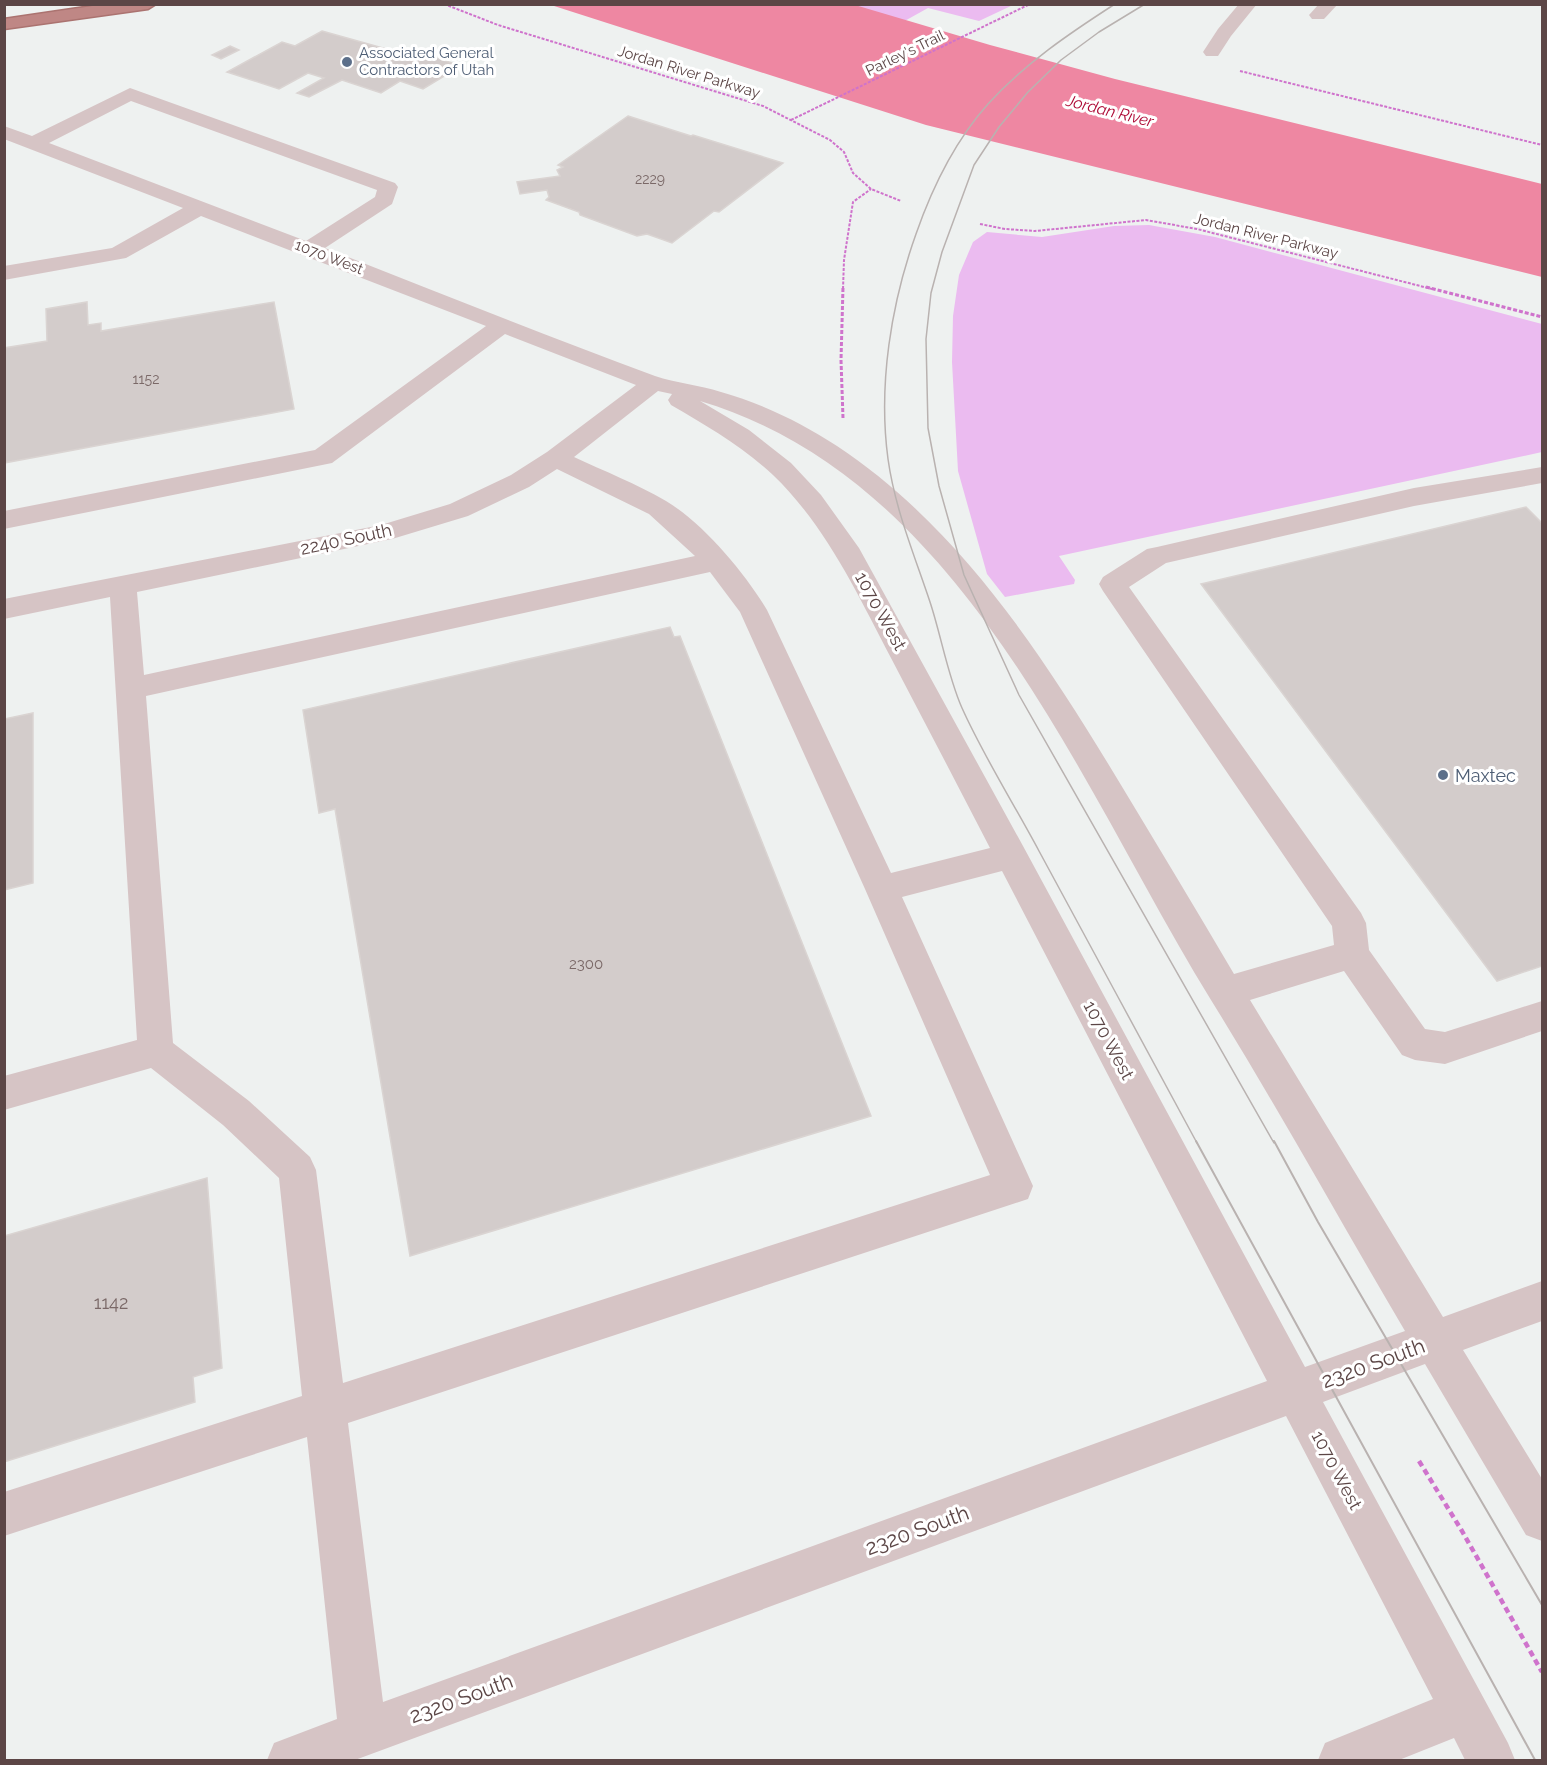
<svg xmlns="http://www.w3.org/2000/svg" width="1547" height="1765" font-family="Raleway,sans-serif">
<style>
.green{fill:#ebbbf0}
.water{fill:#ee87a2}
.building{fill:#d3cccb;stroke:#dad4d2;stroke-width:1.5}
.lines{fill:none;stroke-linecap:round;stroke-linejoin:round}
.highway-casing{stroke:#ab7370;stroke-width:3}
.path-far2{stroke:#cf73cc;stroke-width:2;stroke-dasharray:3 1.5;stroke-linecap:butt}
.path-far1{stroke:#cf73cc;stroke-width:3;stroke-dasharray:4 2;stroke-linecap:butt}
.path{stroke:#cf73cc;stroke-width:4.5;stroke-dasharray:6 4;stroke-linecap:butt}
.minor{fill:#d6c4c5;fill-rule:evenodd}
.highway{fill:#bf8785;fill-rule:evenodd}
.tram-far1{stroke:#b9b2b0;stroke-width:1.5}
.tram{stroke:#b9b2b0;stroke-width:2}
.service-dot{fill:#5c6f8a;stroke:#fff;stroke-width:2}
.labels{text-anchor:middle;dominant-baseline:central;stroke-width:6;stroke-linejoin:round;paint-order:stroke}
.far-number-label{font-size:14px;fill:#7a6867}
.far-service-label{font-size:15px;fill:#4e5e75;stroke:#fff;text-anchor:start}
.far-street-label{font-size:15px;fill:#5c4646;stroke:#fff}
.number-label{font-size:15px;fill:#7a6867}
.far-water-label{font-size:16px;font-style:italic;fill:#ad0834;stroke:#fff}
.street-label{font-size:18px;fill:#5c4646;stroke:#fff}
.service-label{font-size:18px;fill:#4e5e75;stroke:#fff;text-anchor:start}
.near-number-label{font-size:18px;fill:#7a6867}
.near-street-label{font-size:21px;fill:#5c4646;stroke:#fff}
</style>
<rect width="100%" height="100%" fill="#eef1f0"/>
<g class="green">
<path d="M824,5H1013L979,21L928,8L901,23Z"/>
<path d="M1149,225L1215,237L1542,324V452L1059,556L1075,580L1074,584L1005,597L987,574L958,471L952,362L953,316L959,275L973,242L987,232L1042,237L1114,226Z"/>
</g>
<path class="water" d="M551,5H855L990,45L1115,79L1542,184V277L926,125Z"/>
<g class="building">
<path d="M322,31L422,59L428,55L461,66L423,89L400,81L381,93L342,80L309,97L297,93L324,78L308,73L279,89L227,72L282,42L295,46Z"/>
<path d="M230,46L239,50L221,59L212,55Z"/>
<path d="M628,116L691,136L693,135L783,163L719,212L714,211L672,243L647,234L637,236L580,215L579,212L546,200L549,197L547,190L520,194L517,182L560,176L557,170L563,167L558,165Z"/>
<path d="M87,302L88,325L101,323V331L274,302L294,409L4,463V348L47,341L46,309Z"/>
<path d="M1526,507L1542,523V966L1497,981L1201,584Z"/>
<path d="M670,627L674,637L680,636L871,1116L410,1256L335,809L319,813L303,710Z"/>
<path d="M33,713V883L4,890V719Z"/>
<path d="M207,1178L222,1368L193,1377L195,1402L4,1462V1236Z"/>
</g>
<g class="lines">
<g class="highway-casing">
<path id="highway" d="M106,4H156L148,9L4,29V19Z"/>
</g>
<g class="path-far2">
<path d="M444,4L498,25L763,106L830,140L844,152L853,173L871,189L901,201"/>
<path d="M1240,71L1542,145"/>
<path d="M791,120L1030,4"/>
<path d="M980,224L1005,229L1035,231L1146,220L1197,229L1432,289"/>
<path d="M843,289L844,260L853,202L871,189"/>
</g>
<g class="path-far1">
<path d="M1426,287L1542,317"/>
<path d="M843,418L841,360L843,287"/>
</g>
<path class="path" d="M1419,1461L1462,1531L1542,1672"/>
<g class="minor">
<path d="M1239,4H1257L1231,36L1218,56H1206L1203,52L1218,29Z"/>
<path d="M1319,4H1338L1324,19H1312L1309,15Z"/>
<path d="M130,88L395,183L398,187L392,204L325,248C435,291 544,335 655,376C676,383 699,385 721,392C761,403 802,423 837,446C962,529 1045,659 1121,785C1159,848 1197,911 1234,974L1334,945L1332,926L1103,591L1099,584L1103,577L1147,549L1157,547L1414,488L1542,467V483L1414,506L1166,563L1129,587L1361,913L1366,923L1369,950L1425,1029L1445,1032L1542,1001V1031L1445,1064L1415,1060L1402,1055L1344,971L1250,1000L1443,1317L1542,1281V1321L1463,1350L1542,1479V1541L1526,1535L1425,1364L1323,1402L1508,1743L1515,1760H1465L1454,1738L1399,1760H1318L1325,1743L1433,1699L1286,1416L355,1760H267L274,1743L337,1719L307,1437L4,1536V1492L302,1396L279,1178L223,1125L151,1068L4,1110V1076L137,1040L110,597L4,619V599L381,525L450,504L511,475L547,452L636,385L505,334L332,463L4,529V511L315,450L486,326L201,216L126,258L4,280V266L112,248L183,208L4,139V126L32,136ZM131,101L377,190L375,197L306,241L49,143ZM658,391L672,394L668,400L671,405C707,426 742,446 773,475C826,526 857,593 891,658C924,721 957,784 990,848L891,873L767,610C745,573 703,523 666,501C637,484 604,471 574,457ZM700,401C965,480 1079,786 1211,1000C1278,1108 1340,1221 1405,1331L1305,1367L1023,846L859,548L821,495L791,463L749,430ZM557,469L649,514L695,556L144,675L137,592L392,539L468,516L529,487ZM710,572L740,612L865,889L990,1175L343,1383L316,1170L310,1157L249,1101L173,1043L146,696ZM1002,871L1267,1381L383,1702L348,1423L1028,1199L1033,1186L902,897Z"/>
</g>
<use href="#highway" class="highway"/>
<g class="tram-far1">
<path d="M1115,4C1070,33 1024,64 988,104C954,142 932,188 916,234C891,304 878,385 888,459C895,509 914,554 930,602C941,635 948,677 962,708C984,757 1014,804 1039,851C1092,948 1144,1046 1197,1143"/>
<path d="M1145,4L1099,32L1061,60L1028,92L999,127L974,165L942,252L931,293L926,339L928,428L939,486L964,575L1019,695L1274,1143"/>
</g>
<g class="tram">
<path d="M1196,1141L1535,1760"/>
<path d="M1274,1141L1318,1222L1542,1605"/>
</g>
</g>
<g class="service-dot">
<circle cx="347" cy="62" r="6"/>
<circle cx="1443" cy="775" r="6"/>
</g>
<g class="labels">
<g class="far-number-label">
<text x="650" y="179">2229</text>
<text x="146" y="379">1152</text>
</g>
<g class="far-service-label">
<text x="359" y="53">Associated General<tspan x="359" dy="17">Contractors of Utah</tspan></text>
</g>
<g class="far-street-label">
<text transform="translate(905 53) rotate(-26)">Parley's Trail</text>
<text transform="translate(689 72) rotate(17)">Jordan River Parkway</text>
<text transform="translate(1266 236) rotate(14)">Jordan River Parkway</text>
<text transform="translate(329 257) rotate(21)">1070 West</text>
</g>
<g class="number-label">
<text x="586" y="964">2300</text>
</g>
<g class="far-water-label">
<text transform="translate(1110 111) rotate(14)">Jordan River</text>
</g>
<g class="street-label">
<text transform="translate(346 539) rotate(-12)">2240 South</text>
<text transform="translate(881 611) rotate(61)">1070 West</text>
<text transform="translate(1109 1040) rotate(62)">1070 West</text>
<text transform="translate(1337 1470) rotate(62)">1070 West</text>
</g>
<g class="service-label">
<text x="1455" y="775">Maxtec</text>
</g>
<g class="near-number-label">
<text x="111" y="1302">1142</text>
</g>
<g class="near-street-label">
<text transform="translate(1373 1363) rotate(-20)">2320 South</text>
<text transform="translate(917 1530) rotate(-20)">2320 South</text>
<text transform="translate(461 1698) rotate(-20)">2320 South</text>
</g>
</g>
<rect width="1547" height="1765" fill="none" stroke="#5c4646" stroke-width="12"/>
</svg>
